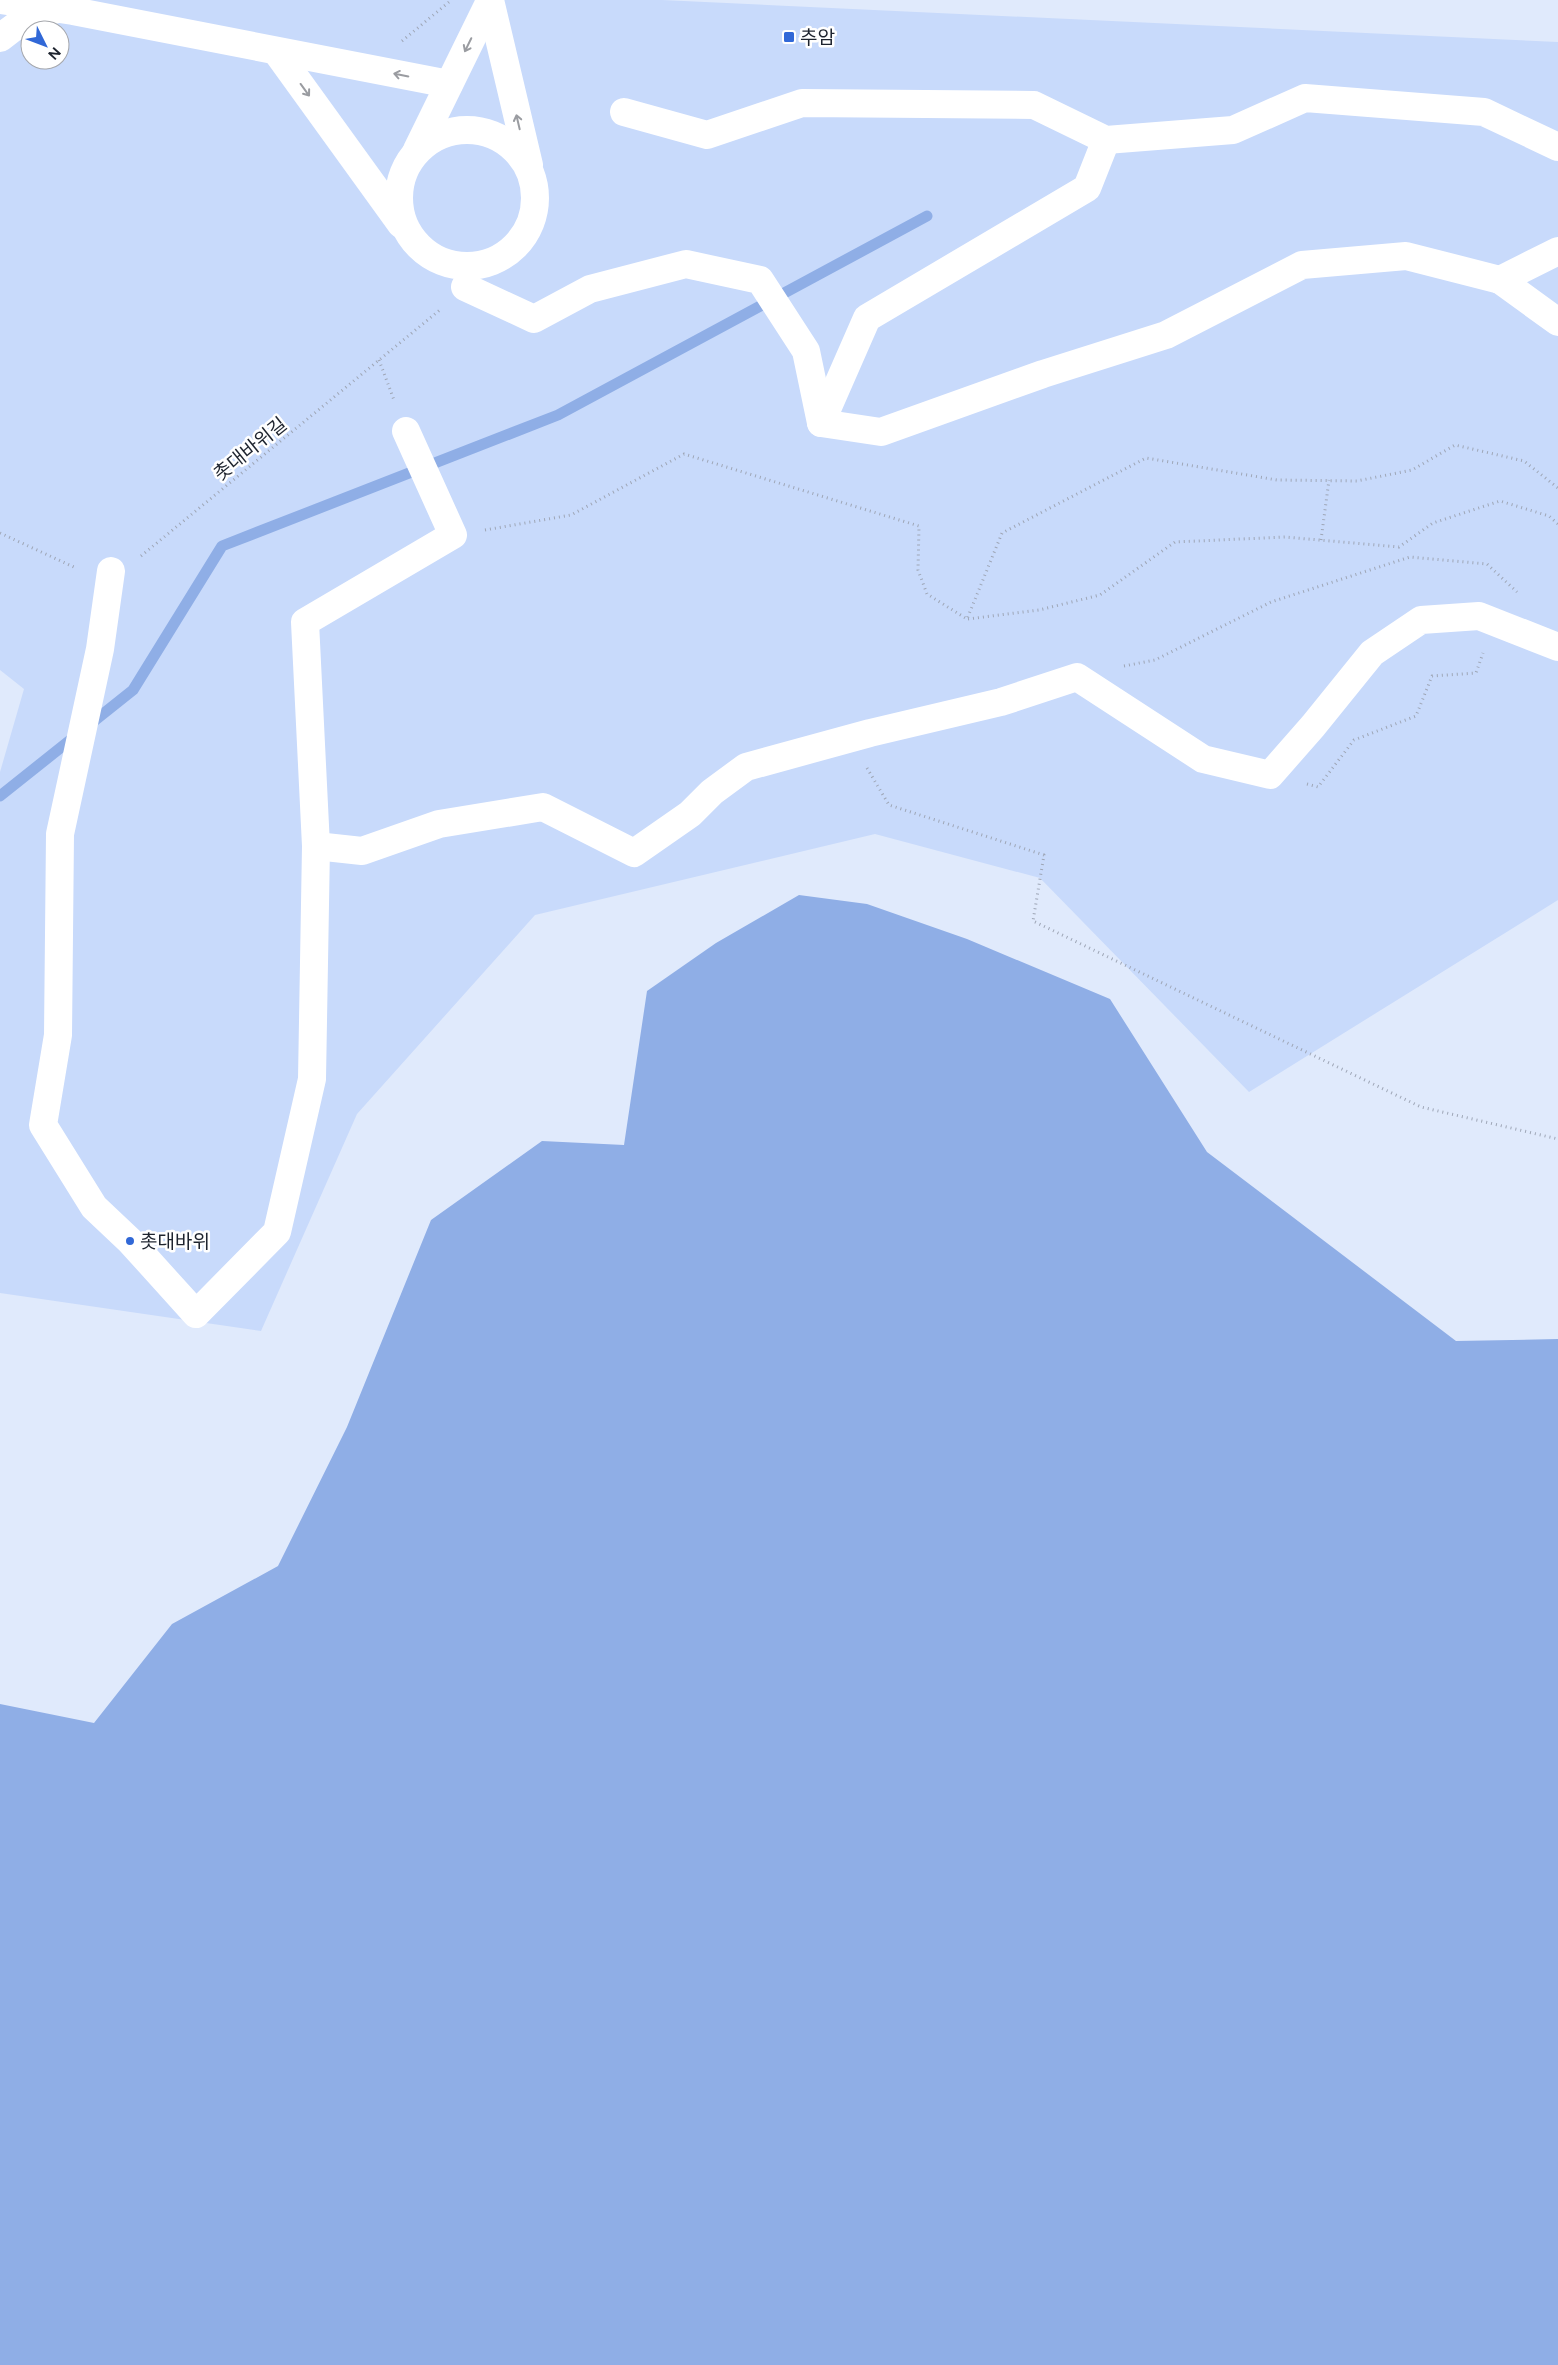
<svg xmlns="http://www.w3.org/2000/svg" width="1558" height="2365" font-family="Figtree,'Noto Sans KR',sans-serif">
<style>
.green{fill:#c8dafb;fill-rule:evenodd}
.water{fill:#8faee6}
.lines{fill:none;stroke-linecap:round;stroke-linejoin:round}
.stream{stroke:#8faee6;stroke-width:11}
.path{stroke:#9ea6b6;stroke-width:3;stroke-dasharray:1 4;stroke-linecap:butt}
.minor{stroke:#fff;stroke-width:28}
.oneway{stroke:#9a9ca1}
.poi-dot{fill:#3168d7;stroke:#fff;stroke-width:2}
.labels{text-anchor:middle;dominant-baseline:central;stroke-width:5;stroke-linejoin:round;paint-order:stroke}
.poi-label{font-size:19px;fill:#1e242f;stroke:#fff;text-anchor:start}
.street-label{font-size:19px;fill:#1e242f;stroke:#fff}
</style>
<rect width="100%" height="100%" fill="#e0eafc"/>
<path class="green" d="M0,0H662L1558,42V900L1249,1092L1040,878L875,834L535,915L357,1114L261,1331L0,1293V772L24,689L0,670ZM30,30H60V60H30Z"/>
<path class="water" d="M799,895L867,904L967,939L1110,999L1207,1152L1456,1341L1558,1339V2365H0V1704L94,1723L172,1624L278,1566L347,1427L431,1220L542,1141L624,1145L647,991L716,943Z"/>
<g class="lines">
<path class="stream" d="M0,796L133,690L222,546L558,415L927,216"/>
<g class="path">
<path d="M402,41L449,2"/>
<path d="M379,360L394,400"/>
<path d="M485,530L571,515L684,454L919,526L918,570L927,594L967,619L1002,533L1146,458L1277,480L1357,481L1412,470L1455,445L1524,461L1558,488"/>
<path d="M0,533L76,568"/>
<path d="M1321,540L1329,480"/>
<path d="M141,556L441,309"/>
<path d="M968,619L1039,610L1100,595L1175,542L1285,537L1399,547L1433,523L1500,501L1549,516L1558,524"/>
<path d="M1124,666L1155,660L1271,602L1410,557L1487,564L1517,592"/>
<path d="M867,768L889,805L1044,855L1033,921L1421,1107L1558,1139"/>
<path d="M1307,784L1318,787L1354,740L1416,716L1432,676L1476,673L1483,653"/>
</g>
<g class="minor">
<path d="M1,0L73,11L449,84"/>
<path d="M490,0L529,165"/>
<path d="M0,38C16,26 33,10 54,10"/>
<path d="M276,51L401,224"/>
<path d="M624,112L707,135L802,103L1034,105L1106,140L1233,130L1305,98L1484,112L1558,147"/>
<circle cx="467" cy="198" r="68"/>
<path d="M417,150L490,1"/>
<path d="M1500,280L1558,251"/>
<path d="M465,287L534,319L590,289L686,264L760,280L806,351L821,423L881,432L1043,374L1166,335L1302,265L1406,256L1500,280L1558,322"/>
<path d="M821,423L867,318L1087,188L1106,140"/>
<path d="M111,571L100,649L60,834L58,1035L43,1125L94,1207L130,1241L196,1314L277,1232L312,1079L316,846L305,622L453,535L406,431"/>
<path d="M316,846L362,851L439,824L543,807L634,853L690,814L712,792L746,767L870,733L1001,702L1077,677L1203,759L1270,775L1313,726L1372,653L1421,620L1479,616L1558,647"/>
</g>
</g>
<defs><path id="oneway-shaft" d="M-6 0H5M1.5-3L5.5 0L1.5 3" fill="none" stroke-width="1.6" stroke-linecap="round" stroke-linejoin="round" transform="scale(1.25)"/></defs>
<g class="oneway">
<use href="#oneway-shaft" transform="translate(468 45) rotate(116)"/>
<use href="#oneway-shaft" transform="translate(401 75) rotate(-169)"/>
<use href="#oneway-shaft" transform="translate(305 90) rotate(54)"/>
<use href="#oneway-shaft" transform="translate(518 122) rotate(-103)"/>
</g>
<g class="poi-dot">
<rect x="783" y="31" width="12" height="12" rx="2.5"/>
<circle cx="130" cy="1241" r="5"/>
</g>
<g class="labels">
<g class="poi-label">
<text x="800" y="37">추암</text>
<text x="140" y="1241">촛대바위</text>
</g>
<g class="street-label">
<text transform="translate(250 449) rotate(-39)">촛대바위길</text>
</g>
</g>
<g transform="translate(45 45) rotate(132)"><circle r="24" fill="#ffffff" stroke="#a5a7ac"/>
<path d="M0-4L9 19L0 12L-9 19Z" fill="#3168d7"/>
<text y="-8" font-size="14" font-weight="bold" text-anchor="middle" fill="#1e242f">N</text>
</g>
</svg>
